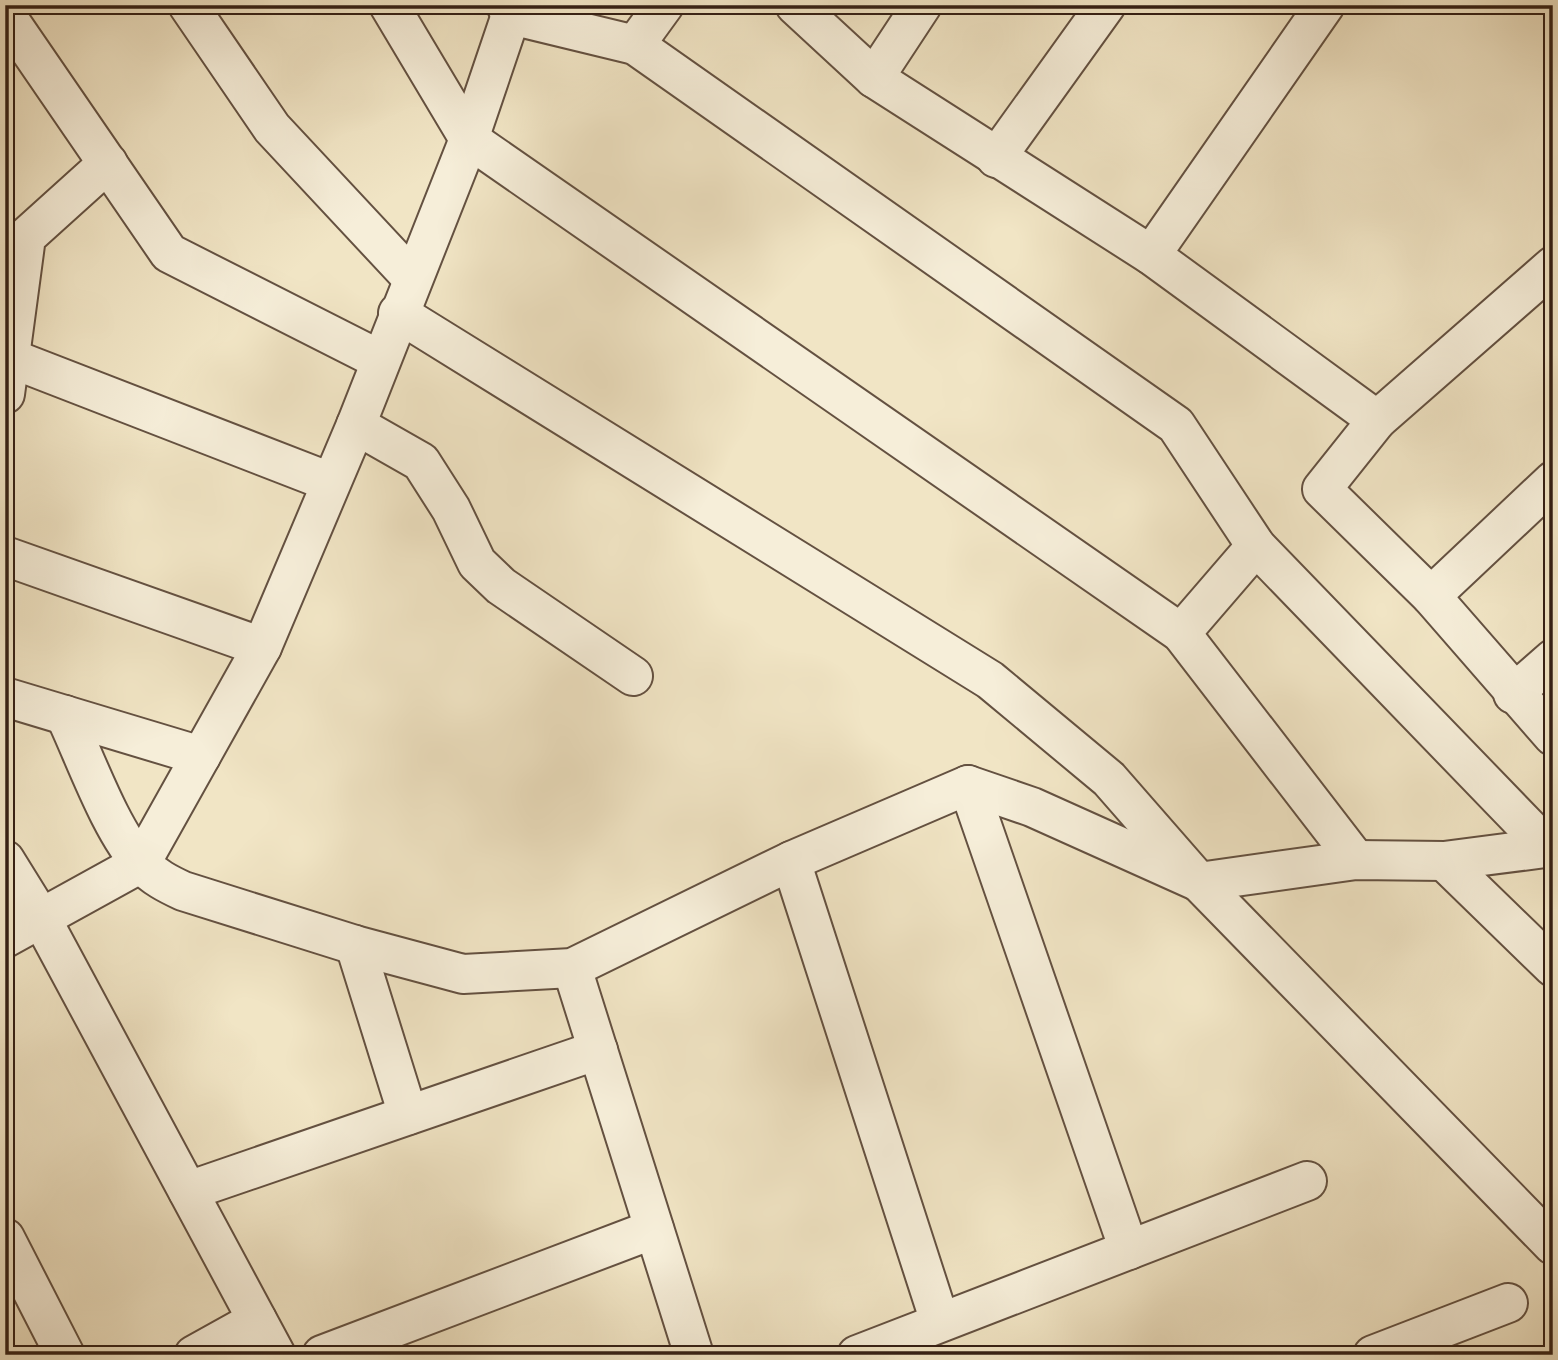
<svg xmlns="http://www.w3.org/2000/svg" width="1558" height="1360" font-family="'Libre Bodoni',serif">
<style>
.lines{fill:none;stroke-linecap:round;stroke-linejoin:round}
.street-casing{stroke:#645141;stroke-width:42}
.street{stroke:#f6eed9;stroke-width:38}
</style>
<rect width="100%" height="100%" fill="#f1e5c5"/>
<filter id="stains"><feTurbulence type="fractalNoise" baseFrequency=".00286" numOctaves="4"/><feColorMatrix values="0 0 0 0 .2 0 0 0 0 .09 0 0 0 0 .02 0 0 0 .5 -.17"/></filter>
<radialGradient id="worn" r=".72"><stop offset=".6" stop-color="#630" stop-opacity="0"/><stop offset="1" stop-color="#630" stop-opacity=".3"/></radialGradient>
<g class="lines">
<g class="street-casing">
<g id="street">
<path d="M188,5L272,128L412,278"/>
<path d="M389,5L469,139L1181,633L1356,860"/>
<path d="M506,5L511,15L635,45L1176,425L1256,546L1181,633"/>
<path d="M795,5L874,78L1151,255L1377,420L1322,489L1431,596L1553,736"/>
<path d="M5,14L169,253L380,360"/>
<path d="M635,45L664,5"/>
<path d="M874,78L922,5"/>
<path d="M996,158L1106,5"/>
<path d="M1151,255L1325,5"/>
<path d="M398,313L990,680L1109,779L1199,882L1553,1245"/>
<path d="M10,358L330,482"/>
<path d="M5,394L26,237L108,163"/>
<path d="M1377,420L1553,266"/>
<path d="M356,425L421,462L451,509L477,563L501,586L633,676"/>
<path d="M1256,546L1546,846"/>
<path d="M5,556L262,647"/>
<path d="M1431,596L1553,481"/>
<path d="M1513,694L1553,659"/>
<path d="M5,697L201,756"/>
<path d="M65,715C85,757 111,832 142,864C154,877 168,884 183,891L355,945L463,974L572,968L791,861L968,785L1032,807L1199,882L1356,860L1444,861L1553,847"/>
<path d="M968,785L1129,1250"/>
<path d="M5,860L41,918L276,1355"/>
<path d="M791,861L940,1322"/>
<path d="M1444,861L1553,967"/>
<path d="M5,938L141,863L262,647L356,425L469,139L511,15"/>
<path d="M355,945L408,1115"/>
<path d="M572,968L694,1355"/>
<path d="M188,1191L598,1050"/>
<path d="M5,1238L65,1355"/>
<path d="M194,1355L257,1320"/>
<path d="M322,1355L654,1229"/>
<path d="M857,1355L1307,1181"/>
<path d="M1373,1355L1508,1303"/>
</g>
</g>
<use href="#street" class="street"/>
</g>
<rect width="1558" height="1360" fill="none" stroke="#f1e5c5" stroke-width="28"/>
<rect x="7" y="7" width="1544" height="1346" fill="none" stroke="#352015" stroke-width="3.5"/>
<rect x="14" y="14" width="1530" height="1332" fill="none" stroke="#352015" stroke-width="2"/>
<rect width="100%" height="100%" filter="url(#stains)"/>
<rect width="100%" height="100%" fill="url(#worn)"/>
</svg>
